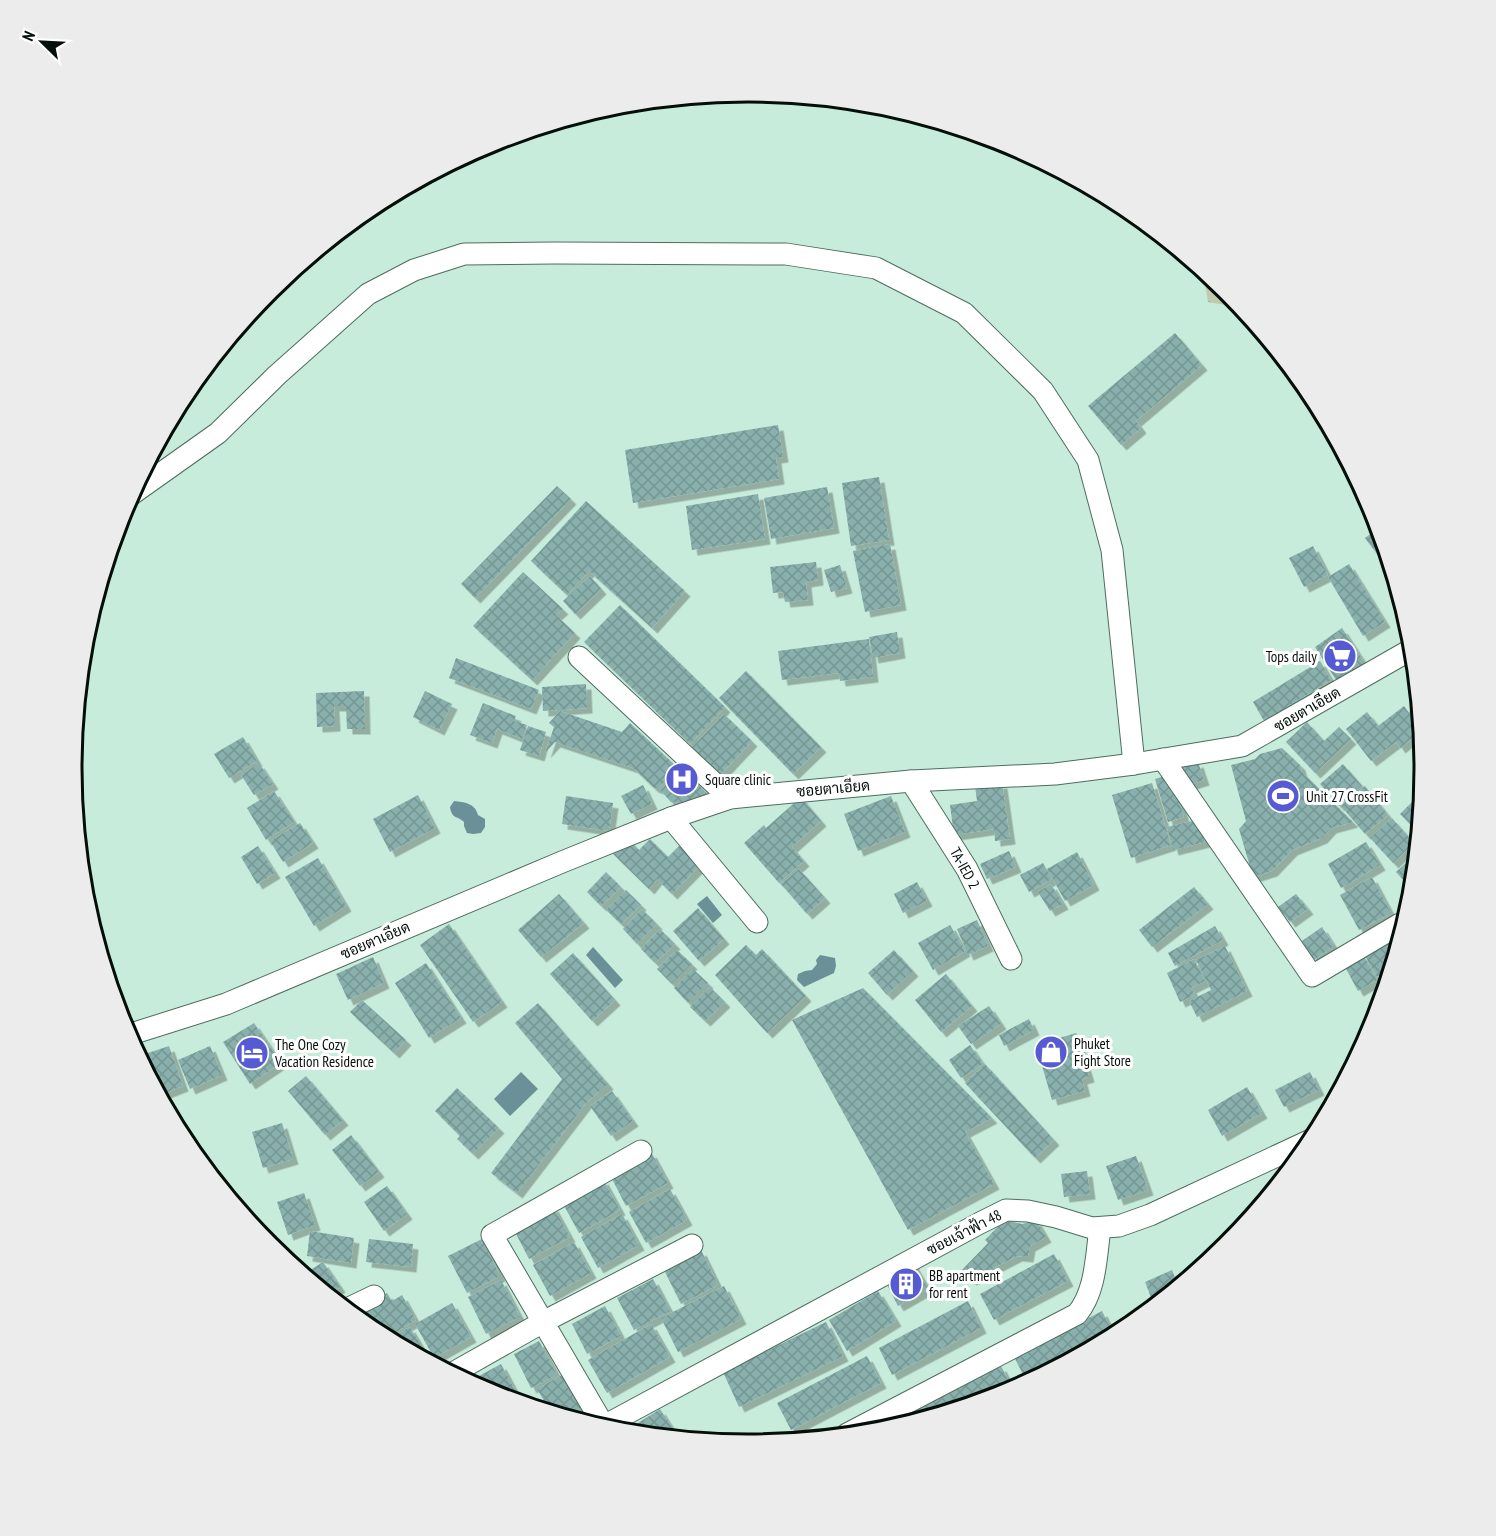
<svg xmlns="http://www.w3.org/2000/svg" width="1496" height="1536" font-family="'PT Sans Narrow',Sarabun,sans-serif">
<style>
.forest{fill:url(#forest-crowns)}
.water{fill:#6b9097}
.building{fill:url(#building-cross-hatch);filter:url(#shadow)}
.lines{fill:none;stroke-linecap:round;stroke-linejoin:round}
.minor-casing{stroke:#4d6d5f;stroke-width:23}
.minor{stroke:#fff;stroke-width:21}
.labels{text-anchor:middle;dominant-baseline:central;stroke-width:6;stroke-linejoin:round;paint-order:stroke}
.poi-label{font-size:15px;fill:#040f0a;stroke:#fff;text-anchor:start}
.street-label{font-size:15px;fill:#040f0a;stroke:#fff}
.rim{fill:none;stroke:#040f0a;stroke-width:3}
</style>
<defs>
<pattern id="forest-crowns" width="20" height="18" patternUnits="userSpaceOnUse" patternTransform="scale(1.5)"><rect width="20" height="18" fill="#c1caaf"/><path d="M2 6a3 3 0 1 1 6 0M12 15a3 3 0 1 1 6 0" fill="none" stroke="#a4ac95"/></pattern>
<pattern id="building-cross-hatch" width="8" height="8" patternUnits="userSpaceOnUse" patternTransform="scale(1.5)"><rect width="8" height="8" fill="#89b0ac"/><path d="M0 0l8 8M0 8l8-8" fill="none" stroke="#759693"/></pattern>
<filter id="shadow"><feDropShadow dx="5.5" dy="5.5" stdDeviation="0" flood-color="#0004"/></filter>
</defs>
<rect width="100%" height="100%" fill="#c8ecdb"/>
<path class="forest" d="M1203,271L1226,290L1241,308L1208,302Z"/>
<g class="water">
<path d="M454,801C464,802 475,803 478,815L485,819V827L481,833L473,834L467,833L464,826V822C457,815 452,820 450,807Z"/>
<path d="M707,896L722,915L713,923L697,904Z"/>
<path d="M593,947L623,980L615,988L586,955Z"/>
<path d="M820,955L835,958L836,966L834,973L804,987L797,980L798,974L805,971L812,970L817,964L816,960Z"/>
<path d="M521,1072L538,1089L510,1116L494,1099Z"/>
</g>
<g class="building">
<path d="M1175,333L1202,365L1136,421L1141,428L1121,445L1088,406Z"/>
<path d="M778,425L783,457L776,458L779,479L633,503L625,450Z"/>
<path d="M879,477L889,540L851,546L842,483Z"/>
<path d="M557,486L571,499L475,598L461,584Z"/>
<path d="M827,487L834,528L771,539L764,498Z"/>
<path d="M758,494L765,539L692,550L686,506Z"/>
<path d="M586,501L685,591L652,628L589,571L567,595L531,561Z"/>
<path d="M1378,528L1392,573H1391L1365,538Z"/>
<path d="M890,544L901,605L865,612L853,551Z"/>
<path d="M1313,546L1328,575L1304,587L1289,558Z"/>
<path d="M816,562L818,580L806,582L808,600L785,602L783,592L773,593L770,567Z"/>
<path d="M1349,564L1385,622L1363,636L1328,577Z"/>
<path d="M840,565L847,588L831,592L824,570Z"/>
<path d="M523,572L563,609L556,615L575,633L532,680L473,626Z"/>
<path d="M590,576L601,589L575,614L563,601Z"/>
<path d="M620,605L725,707L690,744L584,642Z"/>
<path d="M1342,628L1366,665L1338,683L1315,647Z"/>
<path d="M897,632L900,653L873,658L869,637Z"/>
<path d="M869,639L873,677L840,681L839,673L782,680L778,651Z"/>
<path d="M456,658L539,690L531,709L449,678Z"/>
<path d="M1320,661L1331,680L1264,721L1253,702Z"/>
<path d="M746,671L821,747L793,774L719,698Z"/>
<path d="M586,684L587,708L543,711L542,687Z"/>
<path d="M364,691L365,729H347L346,706H334L335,726L317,727L316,693Z"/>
<path d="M425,691L452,704L439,730L413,717Z"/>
<path d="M483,703L516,716L514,721L527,725L522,739L497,729L492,743L470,735Z"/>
<path d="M1404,706L1420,728V732L1400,748L1396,742L1371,761L1346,729L1367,712L1378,726Z"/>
<path d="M560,711L622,732L630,723L678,768L658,789L653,787L633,768L555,742L545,753L554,727L549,723Z"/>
<path d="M724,714L752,741L720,775L692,747Z"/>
<path d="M1307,722L1324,741L1339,727L1351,739L1315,773L1286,742Z"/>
<path d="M528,726L546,732L539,756L520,750Z"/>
<path d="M243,737L257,761L229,778L214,754Z"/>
<path d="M1282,748L1300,765L1302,772L1353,822L1331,828L1322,838L1292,850L1272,871L1253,877L1239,829L1246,821L1231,765L1255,759L1260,754Z"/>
<path d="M1198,762L1204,780L1185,786L1179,768Z"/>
<path d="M259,763L273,784L254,795L241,775Z"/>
<path d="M1343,764L1362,786L1339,806L1320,784Z"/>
<path d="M684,768L707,794L693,801L679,803L671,802L660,790Z"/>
<path d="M1171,774L1184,817L1168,822L1155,779Z"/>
<path d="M1002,783L1010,839L995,841L994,829L954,835L950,805L977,801L975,786Z"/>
<path d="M1152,783L1171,845L1131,858L1112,795Z"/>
<path d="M643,785L652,804L631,814L621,796Z"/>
<path d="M1365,786L1388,815L1365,834L1341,806Z"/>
<path d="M274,791L294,822L266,840L247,808Z"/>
<path d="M1422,792L1418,832L1400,814Z"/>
<path d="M418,795L435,828L390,852L373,819Z"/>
<path d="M566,796L613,803L609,831L562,824Z"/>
<path d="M891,796L905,832L858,851L844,814Z"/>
<path d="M801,797L821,821L792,847L804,861L779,883L744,843L764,825L766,828Z"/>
<path d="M1392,818L1414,843L1393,863L1370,838Z"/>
<path d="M1200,819L1205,842L1173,850L1167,827Z"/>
<path d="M300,823L313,843L283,862L270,841Z"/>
<path d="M628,839L639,850L650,839L668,857L682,843L702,863L672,894L657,879L649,889L613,854Z"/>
<path d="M1366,842L1380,865L1341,888L1328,864Z"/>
<path d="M258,846L275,873L257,884L241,857Z"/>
<path d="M1009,851L1016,867L987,879L980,864Z"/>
<path d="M1077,852L1094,885L1065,901L1047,869Z"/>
<path d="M1415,855L1412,890L1396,872Z"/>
<path d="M318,858L346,906L314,926L285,877Z"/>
<path d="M1043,863L1052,879L1029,892L1020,875Z"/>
<path d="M799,869L825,898L807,914L781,884Z"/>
<path d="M606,872L621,887L601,906L587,892Z"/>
<path d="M1372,877L1391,913L1359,930L1340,895Z"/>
<path d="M917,882L927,901L903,913L894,894Z"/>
<path d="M1051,884L1063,904L1050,911L1038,892Z"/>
<path d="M1194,887L1208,904L1152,947L1139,930Z"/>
<path d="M626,890L641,905L621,924L606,910Z"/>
<path d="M559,894L584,923L541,957L518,930Z"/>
<path d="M1296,894L1308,909L1290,922L1278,907Z"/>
<path d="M698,908L724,939L699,961L673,931Z"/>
<path d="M642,909L657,924L637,944L623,929Z"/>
<path d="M977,920L988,946L968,955L957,929Z"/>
<path d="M449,924L502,1002L473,1022L420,945Z"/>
<path d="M950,925L965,951L933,970L918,943Z"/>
<path d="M1215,926L1223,940L1175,966L1168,953Z"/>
<path d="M1322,927L1334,946L1314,960L1302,941Z"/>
<path d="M660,929L675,944L655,963L641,949Z"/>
<path d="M1395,937L1398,943L1390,970L1377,977L1364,954Z"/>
<path d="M746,945L756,955L762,949L806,996L767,1033L715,975Z"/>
<path d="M1225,946L1247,991L1197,1017L1189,1001L1211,990L1196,960Z"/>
<path d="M677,950L692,964L672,984L657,969Z"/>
<path d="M894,950L913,971L887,995L868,973Z"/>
<path d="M573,953L615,1000L592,1021L550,974Z"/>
<path d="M1363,954L1377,980L1358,991L1344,965Z"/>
<path d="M373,957L384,983L348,1000L336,974Z"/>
<path d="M1194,959L1205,981L1191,988L1195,995L1180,1002L1167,973Z"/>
<path d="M426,963L461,1018L429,1038L395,983Z"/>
<path d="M693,969L708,983L688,1003L674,988Z"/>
<path d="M946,974L972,1006L941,1032L915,1000Z"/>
<path d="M710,987L725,1002L705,1021L690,1007Z"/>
<path d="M863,988L992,1118L965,1132L994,1184L908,1230L792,1020Z"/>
<path d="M362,1000L406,1040L394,1053L350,1012Z"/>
<path d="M538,1003L608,1084L586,1103L517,1193L491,1173L562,1079L515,1023Z"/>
<path d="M989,1006L1001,1024L971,1044L958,1026Z"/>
<path d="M1029,1019L1034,1030L1004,1046L999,1035Z"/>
<path d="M254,1023L281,1063L250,1084L223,1042Z"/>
<path d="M1076,1033L1089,1077L1082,1079L1085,1091L1052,1100L1036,1045Z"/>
<path d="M970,1045L983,1064L961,1078L949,1060Z"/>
<path d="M169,1046L183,1086L160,1095L139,1056Z"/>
<path d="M210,1046L222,1075L190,1089L178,1060Z"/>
<path d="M985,1064L1054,1140L1035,1158L965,1083Z"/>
<path d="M1310,1072L1319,1090L1284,1107L1275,1090Z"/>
<path d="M306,1076L343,1120L325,1135L288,1091Z"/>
<path d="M1247,1087L1262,1113L1222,1136L1208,1110Z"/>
<path d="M457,1088L499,1128L473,1154L457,1139L460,1136L435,1111Z"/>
<path d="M612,1091L633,1121L611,1136L590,1106Z"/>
<path d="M282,1123L293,1159L263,1168L252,1132Z"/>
<path d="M351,1135L379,1172L360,1186L332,1150Z"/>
<path d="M651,1152L668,1183L626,1206L610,1175Z"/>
<path d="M1136,1156L1148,1190L1118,1200L1106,1166Z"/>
<path d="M1087,1171L1090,1194L1064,1197L1061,1174Z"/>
<path d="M603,1179L620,1210L579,1233L562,1202Z"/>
<path d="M387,1186L407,1214L384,1231L364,1202Z"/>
<path d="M670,1189L687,1220L646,1243L629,1212Z"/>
<path d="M304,1193L315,1225L288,1235L277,1202Z"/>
<path d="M553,1206L570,1237L529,1259L513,1228Z"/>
<path d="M622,1214L639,1245L598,1268L581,1237Z"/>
<path d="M1004,1220L1022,1224L1036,1220L1046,1237L1030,1246L1028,1257L1017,1256L971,1280L962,1270L988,1243L985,1240Z"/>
<path d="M310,1231L354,1238L351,1263L307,1256Z"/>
<path d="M369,1239L413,1244L411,1267L366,1262Z"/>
<path d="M482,1239L500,1276L467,1293L448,1256Z"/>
<path d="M574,1242L591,1273L550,1296L533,1265Z"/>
<path d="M701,1250L718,1285L681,1304L664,1270Z"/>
<path d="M1054,1254L1068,1281L994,1320L980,1294Z"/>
<path d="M323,1262L340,1287L329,1294L304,1274Z"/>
<path d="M913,1263L928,1289L898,1306L884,1279Z"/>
<path d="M1172,1270L1178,1285L1154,1305L1145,1282Z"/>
<path d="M653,1279L670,1311L634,1330L617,1298Z"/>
<path d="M501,1280L520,1317L486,1334L468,1297Z"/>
<path d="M724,1286L741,1319L678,1352L661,1318Z"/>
<path d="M878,1291L896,1321L847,1351L829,1320Z"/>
<path d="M387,1293L392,1301L402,1295L416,1320L387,1338L372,1330L352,1314Z"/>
<path d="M968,1301L981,1328L892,1375L879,1348Z"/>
<path d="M452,1303L471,1337L434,1358L415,1324Z"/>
<path d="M605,1306L621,1336L587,1354L572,1324Z"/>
<path d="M1102,1311L1114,1335L1027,1382L1014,1357Z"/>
<path d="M826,1322L843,1356L739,1407L723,1372Z"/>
<path d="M651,1324L670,1357L607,1393L588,1360Z"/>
<path d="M410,1327L429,1360L389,1339Z"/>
<path d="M539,1341L557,1375L531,1388L514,1354Z"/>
<path d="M867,1356L881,1383L791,1430L777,1403Z"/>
<path d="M501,1364L518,1396L511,1399L483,1389L477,1377Z"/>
<path d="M1001,1366L1013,1389L1006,1393L916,1420L912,1412Z"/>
<path d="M562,1375L581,1408L567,1416L550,1411L537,1389Z"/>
<path d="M660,1409L678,1437L624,1432Z"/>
<path d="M903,1416L907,1423L880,1431L873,1432Z"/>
</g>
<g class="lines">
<g class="minor-casing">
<g id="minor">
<path d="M132,494L218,433L277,375L368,294L414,270L464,254L555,253L786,254L876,268L964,313L1043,391L1088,460L1112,550L1134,764"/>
<path d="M579,657L730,798"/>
<path d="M1163,759L1312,976L1400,924"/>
<path d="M911,781L967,869L1011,959"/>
<path d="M671,818L757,922"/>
<path d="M128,1035L226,1004L562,862L671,818L730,798L911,781L1055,774L1134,764L1242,746L1412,649"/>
<path d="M347,1309L374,1296"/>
<path d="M453,1373L543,1322L692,1245"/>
<path d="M604,1426L492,1235L641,1151"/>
<path d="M602,1427L980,1223L1006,1210L1028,1211L1056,1217L1092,1228L1119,1226L1150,1215L1313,1139"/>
<path d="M847,1434L1077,1314C1096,1291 1096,1257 1100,1228"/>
</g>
</g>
<use href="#minor" class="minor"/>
</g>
<defs>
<g id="supermarket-disc" transform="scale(1.725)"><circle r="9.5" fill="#575bd3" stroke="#fff"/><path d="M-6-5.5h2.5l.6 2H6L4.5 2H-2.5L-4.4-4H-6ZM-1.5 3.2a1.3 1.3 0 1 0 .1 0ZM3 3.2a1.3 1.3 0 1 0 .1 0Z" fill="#fff"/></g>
<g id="hospital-disc" transform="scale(1.725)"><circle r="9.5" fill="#575bd3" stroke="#fff"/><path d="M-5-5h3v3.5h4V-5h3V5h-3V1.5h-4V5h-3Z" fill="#fff"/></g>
<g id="stadium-disc" transform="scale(1.725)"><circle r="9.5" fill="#575bd3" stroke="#fff"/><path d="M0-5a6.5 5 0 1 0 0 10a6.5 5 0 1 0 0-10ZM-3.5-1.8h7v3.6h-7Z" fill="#fff"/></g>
<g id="shop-disc" transform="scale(1.725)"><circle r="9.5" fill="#575bd3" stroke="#fff"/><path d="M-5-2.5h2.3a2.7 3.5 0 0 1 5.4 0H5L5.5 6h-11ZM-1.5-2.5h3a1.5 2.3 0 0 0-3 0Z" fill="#fff"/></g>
<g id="hotel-disc" transform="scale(1.725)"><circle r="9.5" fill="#575bd3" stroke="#fff"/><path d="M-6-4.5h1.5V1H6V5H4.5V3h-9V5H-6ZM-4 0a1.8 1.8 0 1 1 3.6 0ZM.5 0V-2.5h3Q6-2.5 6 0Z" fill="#fff"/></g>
<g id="building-disc" transform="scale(1.725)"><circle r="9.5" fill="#575bd3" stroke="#fff"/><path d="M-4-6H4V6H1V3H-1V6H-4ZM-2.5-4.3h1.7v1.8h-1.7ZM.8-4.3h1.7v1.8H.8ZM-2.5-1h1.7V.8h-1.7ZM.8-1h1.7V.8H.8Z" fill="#fff"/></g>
</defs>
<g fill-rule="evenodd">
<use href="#supermarket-disc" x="1340" y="656"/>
<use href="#hospital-disc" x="682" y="779"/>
<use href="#stadium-disc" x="1283" y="796"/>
<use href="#shop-disc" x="1051" y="1052"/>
<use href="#hotel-disc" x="252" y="1053"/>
<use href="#building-disc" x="906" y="1284"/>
</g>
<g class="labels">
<g class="poi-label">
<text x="1317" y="656" text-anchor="end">Tops daily</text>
<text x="705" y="779">Square clinic</text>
<text x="1306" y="796">Unit 27 CrossFit</text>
<text x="1074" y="1043">Phuket<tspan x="1074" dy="17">Fight Store</tspan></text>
<text x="275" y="1044">The One Cozy<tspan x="275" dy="17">Vacation Residence</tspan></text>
<text x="929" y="1275">BB apartment<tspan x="929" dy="17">for rent</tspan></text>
</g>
<g class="street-label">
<text transform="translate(1307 709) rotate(-30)">ซอยตาเอียด</text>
<text transform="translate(833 788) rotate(-5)">ซอยตาเอียด</text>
<text transform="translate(965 868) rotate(61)">TA-IED 2</text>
<text transform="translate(375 940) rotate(-23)">ซอยตาเอียด</text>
<text transform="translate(964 1232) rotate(-27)">ซอยเจ้าฟ้า 48</text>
</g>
</g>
<path d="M0 0H1496V1536H0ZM82 768a666 666 0 1 1 1332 0a666 666 0 1 1-1332 0Z" fill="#ebeceb" fill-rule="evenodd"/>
<path class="rim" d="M82 768a666 666 0 1 1 1332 0a666 666 0 1 1-1332 0Z"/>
<g transform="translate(42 42) rotate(294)" stroke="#ffffff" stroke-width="4.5" paint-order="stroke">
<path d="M0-4.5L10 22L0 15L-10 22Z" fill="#040f0a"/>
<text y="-9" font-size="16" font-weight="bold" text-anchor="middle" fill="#040f0a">N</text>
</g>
</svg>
